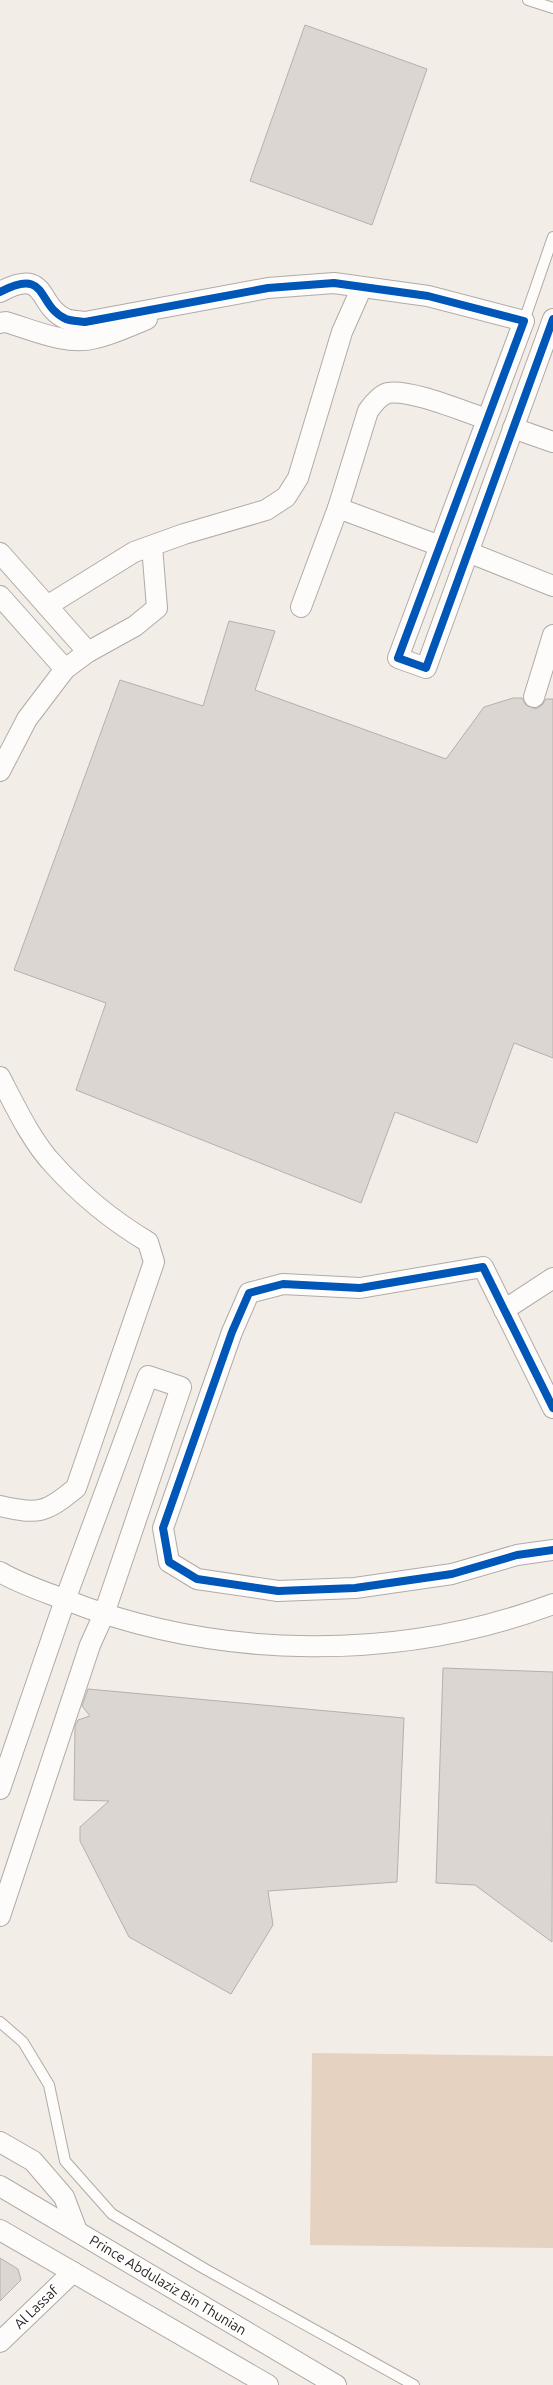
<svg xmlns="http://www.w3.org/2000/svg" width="553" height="2385" font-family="Ubuntu,sans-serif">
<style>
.green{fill:#e6d2c1}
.building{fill:#dbd6d1;stroke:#b5b0ac}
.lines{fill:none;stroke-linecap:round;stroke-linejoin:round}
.lane-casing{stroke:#b0aba7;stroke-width:12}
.street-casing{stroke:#b0aba7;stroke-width:22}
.lane{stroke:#fdfcfb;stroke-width:10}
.street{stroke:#fdfcfb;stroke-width:20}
.cycleway-casing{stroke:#fff;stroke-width:11}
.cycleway{stroke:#0057b8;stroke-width:8}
.labels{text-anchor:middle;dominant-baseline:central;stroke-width:4;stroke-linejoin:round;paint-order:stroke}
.street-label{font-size:14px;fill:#241f1c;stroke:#fff}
</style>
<rect width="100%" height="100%" fill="#f3ede7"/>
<path class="green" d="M312,2053L553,2056V2248L310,2245Z"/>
<g class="building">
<path d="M305,25L427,69L372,225L250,181Z"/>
<path d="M229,621L275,631L255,690L446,759L484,707L513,698H522L526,705L536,709L542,705L546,699H553V1058L514,1043L477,1143L395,1112L361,1203L76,1090L106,1003L14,970L120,680L203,706Z"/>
<path d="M443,1668L553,1672L552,1942L475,1885L436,1883Z"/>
<path d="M88,1689L404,1718L397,1882L268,1891L273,1925L231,1994L129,1937L80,1841V1827L109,1801L74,1800L75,1726L78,1720L90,1716L82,1706Z"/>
<path d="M0,2258L18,2269L21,2280L0,2301Z"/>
</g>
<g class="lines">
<g class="lane-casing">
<g id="lane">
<path d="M528,0L553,8"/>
<path d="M524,321L553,237"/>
<path d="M0,2022L23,2042L49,2085L65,2161L112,2214L205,2269L414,2385"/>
</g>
</g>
<g class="street-casing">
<g id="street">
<path d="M0,292C49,266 36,306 66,319C71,321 79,321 85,322L268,288L334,283L428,296L524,321L398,658L426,668L553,319"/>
<path d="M0,323L6,322C33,330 67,346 96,338C113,334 130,326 147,319"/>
<path d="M513,428L553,442"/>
<path d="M338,508L368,411C373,404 380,395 388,393C411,389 464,412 487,419"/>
<path d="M468,552L553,586"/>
<path d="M0,553L88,652"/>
<path d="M0,596L65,669"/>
<path d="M47,606L134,552L184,534L266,510L286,497L298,478L342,332L362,287"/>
<path d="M301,607L338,508L440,546"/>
<path d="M534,697L553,635"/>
<path d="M0,771L27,719L65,669L88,652L135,626L157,608L152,546"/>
<path d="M0,1077C15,1106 32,1142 54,1165C81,1195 113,1221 148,1242L154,1262L76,1488C45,1513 39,1515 0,1506"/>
<path d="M504,1310L553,1278"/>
<path d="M553,1408L483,1267L360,1288L283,1284L249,1293L232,1332L163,1528L169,1562L197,1579L278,1591L355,1588L452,1574L517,1555L553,1550"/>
<path d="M0,1572C20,1584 45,1592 66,1600C219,1660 399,1662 553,1604"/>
<path d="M0,1789L65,1600L148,1376L181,1387L104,1614L90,1645L0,1916"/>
<path d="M0,2142L33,2161L64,2197L77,2231"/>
<path d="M0,2186L336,2385"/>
<path d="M0,2230L268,2385"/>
<path d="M0,2342L73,2272"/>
</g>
</g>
<use href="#lane" class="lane"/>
<use href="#street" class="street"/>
<g class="cycleway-casing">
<g id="cycleway">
<path d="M0,292C49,266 36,306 66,319C71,321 79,321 85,322L268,288L334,283L428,296L524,321L398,658L426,668L553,319"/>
<path d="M553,1408L483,1267L360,1288L283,1284L249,1293L232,1332L163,1528L169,1562L197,1579L278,1591L355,1588L452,1574L517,1555L553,1550"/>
</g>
</g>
<use href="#cycleway" class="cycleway"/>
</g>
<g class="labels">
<g class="street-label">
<text transform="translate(168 2285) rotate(31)">Prince Abdulaziz Bin Thunian</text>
<text transform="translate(36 2307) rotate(-44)">Al Lassaf</text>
</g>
</g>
</svg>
